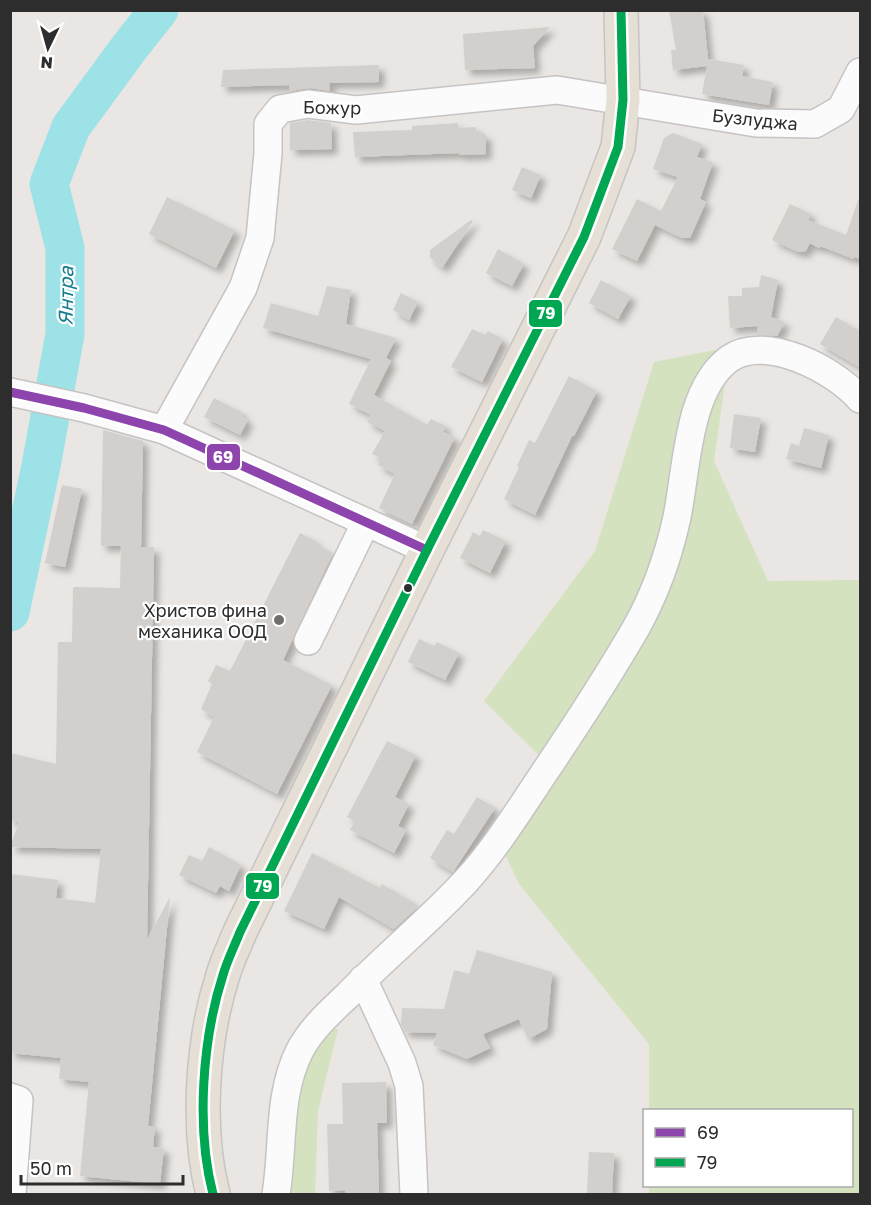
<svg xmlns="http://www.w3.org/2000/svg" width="871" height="1205" font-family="'Golos Text',sans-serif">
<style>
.green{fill:#d5e2bf}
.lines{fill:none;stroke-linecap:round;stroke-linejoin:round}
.river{stroke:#9de2e6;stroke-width:39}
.building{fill:#d2cfcc;filter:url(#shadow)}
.minor-casing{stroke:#c5c3c3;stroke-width:30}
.major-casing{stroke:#c6c4c3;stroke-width:36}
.minor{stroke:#fcfbfb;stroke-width:27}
.major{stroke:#e6dfd6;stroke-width:33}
.bus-1-casing{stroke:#fff;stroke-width:14}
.bus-2-casing{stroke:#fff;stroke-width:14}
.bus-1{stroke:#8e44ad;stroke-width:9}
.bus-2{stroke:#00a651;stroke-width:9}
.bus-dot{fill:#2d2d2d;stroke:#fff;stroke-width:2}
.poi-dot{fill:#6f6e6d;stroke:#fff;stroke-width:2}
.labels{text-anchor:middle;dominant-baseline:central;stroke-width:4.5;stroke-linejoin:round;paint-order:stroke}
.street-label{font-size:18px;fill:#2d2d2d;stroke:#fff}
.poi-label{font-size:18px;fill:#2d2d2d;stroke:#fff;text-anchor:end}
.water-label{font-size:20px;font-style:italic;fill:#187e8f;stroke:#fff}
.line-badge{stroke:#fff;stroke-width:2}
.badge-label{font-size:16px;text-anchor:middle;font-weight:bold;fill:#fff}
</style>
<defs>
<filter id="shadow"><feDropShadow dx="5.5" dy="5.5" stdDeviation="3" flood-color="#0004"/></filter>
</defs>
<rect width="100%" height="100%" fill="#eae6e3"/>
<g class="green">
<path d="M730,347L714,461L768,581L860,580V1194H649V1186H852V1110H649V1044L519,884L504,852L549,765L484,701L595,551L654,362Z"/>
<path d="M338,1029L318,1111L315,1194H276L311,1032Z"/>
</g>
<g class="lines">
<path class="river" d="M10,612L41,466L65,334V248L49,184L71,127L129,48L159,10"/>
</g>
<g class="building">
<path d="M669,10H703L708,59L744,65L742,76L773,82L769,105L702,94L707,66L673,70L671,50H676Z"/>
<path d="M550,27L533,46L535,68L465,70L463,34Z"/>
<path d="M379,65V82L329,83L330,91L310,88L289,91V85L221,87L223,70Z"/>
<path d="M308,120L331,123L332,149L290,150V123Z"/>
<path d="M458,123V128L476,127L477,134H486V154L459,155V153L355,157L353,132L412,130V126Z"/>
<path d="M673,133L702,144L697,157L713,162L700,199L706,202L690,238H682L655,225L637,261L612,249L637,199L661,211L678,177L653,169L664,138Z"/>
<path d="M522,167L541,175L531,198L512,190Z"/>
<path d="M167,197L235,230L216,268L149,234Z"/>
<path d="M858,200L861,201V259L854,257V259L820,246L819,248L810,243L806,251L798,252L772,240L790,204L811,214L808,220L846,235Z"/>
<path d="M471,220L473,221L442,268L430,257V250Z"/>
<path d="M498,249L524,264L512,286L486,273Z"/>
<path d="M761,275L778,280L771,317L785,322L777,336L757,335L758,326L730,328L728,296H742V288L759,287Z"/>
<path d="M601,280L631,296L618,319L589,303Z"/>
<path d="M327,286L351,290L346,324L396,338L386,358L391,361L374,395L427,425L431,419L446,426L443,432L455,437L412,524L379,508L395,474L378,465L381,458L372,454L385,431L367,422L371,415L349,404L371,359L263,328L271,303L318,316Z"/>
<path d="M401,293L418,302L409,320L393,310Z"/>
<path d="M836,317L861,332V368L820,344Z"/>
<path d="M472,329L485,335L488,331L503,339L482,382L451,367Z"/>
<path d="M569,376L597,391L574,436H572L535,515L504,499L519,467L517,466L529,440L535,443Z"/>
<path d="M214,398L243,413L241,416L248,420L240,435L204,417Z"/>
<path d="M734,414L761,418L755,452L730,448Z"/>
<path d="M804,428L829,435L821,468L786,459L791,443L799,446Z"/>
<path d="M103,430L143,441L141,547H154L147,940L170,897L148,1126H155L153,1147L164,1148L160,1184L80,1176L89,1082L59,1079L61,1058L10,1053V874L58,880L56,898L95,903L101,849L10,847L19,822L10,820V753L56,764L58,642H72L73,587L120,588L121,546H101Z"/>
<path d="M62,485L82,489L65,567L45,563Z"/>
<path d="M483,530L506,541L490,573L460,558L473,532L480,536Z"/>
<path d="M300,533L316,541L315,544L333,553L283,660L332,685L277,794L197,752L214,717L201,709L212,684L208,681L216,665L230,671Z"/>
<path d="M419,639L434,646L437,642L459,653L445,680L408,662Z"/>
<path d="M387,741L416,755L395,797L409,804L398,826L406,830L394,853L350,830L355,821L347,817Z"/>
<path d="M477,797L495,808L453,872L430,858L447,830L454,834Z"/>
<path d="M209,847L241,865L229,891L220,886L216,893L179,875L189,855L202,861Z"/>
<path d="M312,853L380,888L382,884L419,906L394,929L339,897L324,929L284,911Z"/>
<path d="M477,950L552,972L547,1029L528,1039L519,1019L483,1034L490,1048L467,1059L433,1045L437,1033L405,1032L401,1024L402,1008L444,1009L454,970L469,974Z"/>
<path d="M386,1082L387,1123H377L379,1194H345V1190L329,1191L327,1124H343L342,1083Z"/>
<path d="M589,1152L614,1153L612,1194L587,1193Z"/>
</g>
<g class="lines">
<g class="minor-casing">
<g id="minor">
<path d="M10,392L84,408L164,430L427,550"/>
<path d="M164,430L243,288L260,238L268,153V124L280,109L308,104L356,110L557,90L756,123L815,124L841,109L860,72"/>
<path d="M308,641L366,522"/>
<path d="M363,979L402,1063L409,1086L414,1194"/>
<path d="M10,1097L19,1100L12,1194"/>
<path d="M276,1194C284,1147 277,1095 300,1050C312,1028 330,1012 348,995C386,956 429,921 466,881C495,849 518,812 542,776C575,727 607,678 636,628C655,594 669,554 677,517C687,469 687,390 729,359C765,333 835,370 860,399"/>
</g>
</g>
<g class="major-casing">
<path id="major" d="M213,1194C196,1129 202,1040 223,975C227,961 234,947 240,932L427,550L584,237L618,147L623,100L621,10"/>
</g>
<use href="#minor" class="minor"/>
<use href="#major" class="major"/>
<g class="bus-1-casing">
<path id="bus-1" d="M10,392L84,408L164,430L427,550"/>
</g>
<g class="bus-2-casing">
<path id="bus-2" d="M213,1194C196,1129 202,1040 223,975C227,961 234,947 240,932L427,550L584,237L618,147L623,100L621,10"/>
</g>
<use href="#bus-1" class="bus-1"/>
<use href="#bus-2" class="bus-2"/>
</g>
<circle class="bus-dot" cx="408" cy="588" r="5"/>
<circle class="poi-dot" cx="279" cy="620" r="6"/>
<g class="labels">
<g class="street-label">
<text transform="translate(332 107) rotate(1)">Божур</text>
<text transform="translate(755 119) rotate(6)">Бузлуджа</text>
</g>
<g class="poi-label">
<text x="267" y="610">Христов фина<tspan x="267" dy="21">механика ООД</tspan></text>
</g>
<g class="water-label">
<text transform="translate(65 296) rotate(-89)">Янтра</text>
</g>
</g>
<g class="line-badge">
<rect x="528" y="299" width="35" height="29" rx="6" fill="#00a651"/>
<rect x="206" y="443" width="35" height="28" rx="6" fill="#8e44ad"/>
<rect x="245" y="872" width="35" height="28" rx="6" fill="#00a651"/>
</g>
<g class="badge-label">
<text x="546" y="319">79</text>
<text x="223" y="463">69</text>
<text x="263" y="892">79</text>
</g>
<rect width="871" height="1205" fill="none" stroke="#2d2d2d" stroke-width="24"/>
<rect x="643" y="1109" width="210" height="78" fill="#ffffff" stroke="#ababab" stroke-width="1.5"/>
<rect x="655" y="1128" width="30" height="9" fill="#8e44ad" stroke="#ababab" stroke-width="1.5"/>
<text x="697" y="1139" font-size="18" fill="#2d2d2d">69</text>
<rect x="655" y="1158" width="30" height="9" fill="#00a651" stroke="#ababab" stroke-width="1.5"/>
<text x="697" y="1169" font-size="18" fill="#2d2d2d">79</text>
<g transform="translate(48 48) rotate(185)" stroke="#ffffff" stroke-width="4.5" paint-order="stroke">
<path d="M0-4.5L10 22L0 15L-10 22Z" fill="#2d2d2d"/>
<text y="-9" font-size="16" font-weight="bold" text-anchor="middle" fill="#2d2d2d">N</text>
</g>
<path d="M21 1175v9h162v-9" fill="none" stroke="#2d2d2d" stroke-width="3"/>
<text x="30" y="1175" font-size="18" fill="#2d2d2d" stroke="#ffffff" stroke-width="4.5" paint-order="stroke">50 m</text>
</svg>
